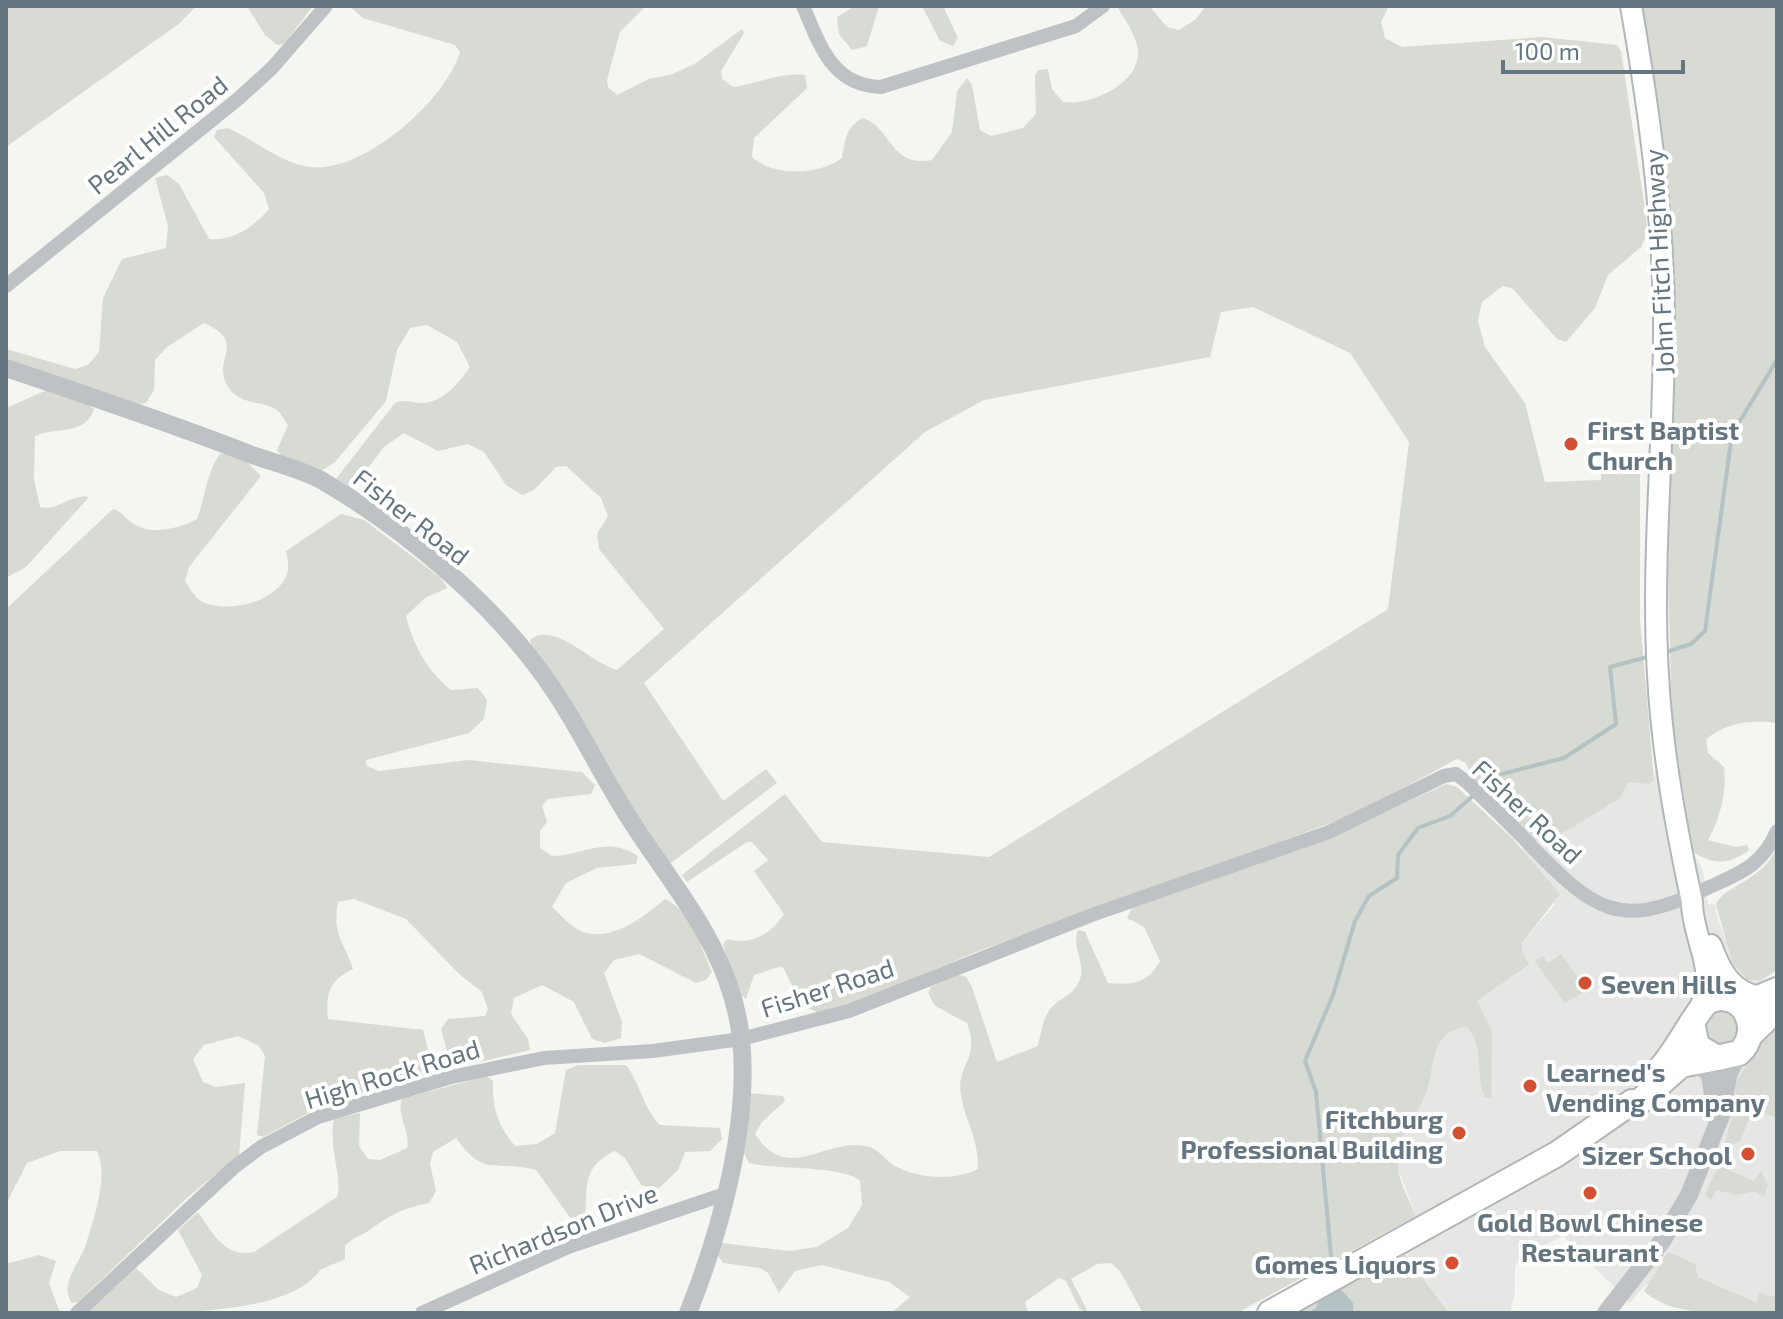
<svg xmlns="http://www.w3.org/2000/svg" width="1783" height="1319" font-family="'Exo 2',sans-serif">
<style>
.built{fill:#e6e6e5}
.green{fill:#d7dbd3}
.water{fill:#b5c2c4}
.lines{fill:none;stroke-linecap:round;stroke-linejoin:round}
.stream{stroke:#b5c2c4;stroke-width:4}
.secondary-casing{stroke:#b1b6b9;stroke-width:24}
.primary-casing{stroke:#b2b6b9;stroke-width:28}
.minor{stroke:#bec2c5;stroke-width:14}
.tertiary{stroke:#bec2c5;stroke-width:18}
.secondary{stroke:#fff;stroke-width:20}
.primary{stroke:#fff;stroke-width:24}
.poi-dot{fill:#d45032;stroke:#fff;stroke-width:3}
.labels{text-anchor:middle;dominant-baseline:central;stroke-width:8;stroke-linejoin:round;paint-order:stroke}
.street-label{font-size:26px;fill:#667680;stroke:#fff}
.poi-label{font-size:26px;font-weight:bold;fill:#667680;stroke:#fff;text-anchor:start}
</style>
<rect width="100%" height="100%" fill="#f5f5f2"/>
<path class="built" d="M1681,767L1693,852L1703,871L1708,904L1716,905V914L1738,972L1747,980H1762L1777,1006V1313L1646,1284L1630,1303L1563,1236L1524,1255L1515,1266V1293L1510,1313H1449L1390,1230L1416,1216L1394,1158L1393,1145L1425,1099L1432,1060L1441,1040L1455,1029L1467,1027L1476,1037L1481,1088L1480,1009L1477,1001L1528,966L1522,951V943L1555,904L1520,851L1531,840L1553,839L1618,799L1630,782L1654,780L1655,770Z"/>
<g class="green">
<path d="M6,6H196L180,23L6,147Z"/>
<path d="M247,6H313L284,44L277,45L265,35Z"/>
<path d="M349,6H646L620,32L607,80L608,87L617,95L649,79L673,74L696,63L742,29L744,33L721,71L722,79L733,87C757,84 781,72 805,75L807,88L754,138L752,157C773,177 820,175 842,158C845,141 846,126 863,118C893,129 890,168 932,160L952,132L957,91L967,78L972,85L980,130L991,136L1023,128L1036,114L1035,76L1038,70L1048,69L1052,89L1063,102C1090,106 1140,84 1138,51C1137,36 1124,19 1117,6H1149L1167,27L1179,30L1195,20L1206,6H1389L1381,22L1385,38L1402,47L1542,37L1617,45L1621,51L1646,216L1647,234L1641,247L1608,275L1595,308L1566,342L1557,339L1512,288L1503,286L1482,302L1478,321L1485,347L1525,403L1545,482L1601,480V458L1635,456L1640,463V619L1654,780L1649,784L1629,782L1619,799L1553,839L1533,840C1510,818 1477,794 1466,763L1457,759L1353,815L976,952L831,1013C797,1014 797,991 782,966L754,975L746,999L737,992L723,944L728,939C751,946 771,934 784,914L754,871L768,860L752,842H747L687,882L682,875L785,794L822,842L989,857L1388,609L1409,442L1350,353L1253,307L1221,312L1210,357L984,400L925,432L644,683L723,801L766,769L777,783L671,863H666L533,652L530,640C554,620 592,664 617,670L664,629L599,549L597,534L608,516L601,498L566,466L556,467L534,490L522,495L506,485L484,452L468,444L438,451L404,433L384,447L353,488L336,479L395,403C406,399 409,402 420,403C442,404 459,383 470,367L457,342L427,325L410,328L397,350L386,401L335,462L318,473L281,456L277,450L288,425C285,421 281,413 277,410C260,399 238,406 227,385C212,357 248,343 204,323L167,347L155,360L154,390L146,403L138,404L6,362V349L75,369L88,365L99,352L103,298L122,259L166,248L168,226L155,178L167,175L179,184L209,239C234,241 253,227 269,209L264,193L214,137L217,130L227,128C254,139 281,164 311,167C364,173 446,100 460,52L455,45L363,18Z"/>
<path d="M855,6H879L867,46L852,50L839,34L837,17Z"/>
<path d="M922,6H943L958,38L953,46L940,41Z"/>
<path d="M1637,6H1777V723C1750,720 1729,722 1706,739L1708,753L1724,767C1727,791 1720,819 1708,840L1735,847L1747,845L1749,850C1729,865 1714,865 1693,852L1672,721L1668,574L1671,326Z"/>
<path d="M47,390L83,401L94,409C85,436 59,426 35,436L34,479L40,507C58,512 71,493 89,497L26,567L6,578V408Z"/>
<path d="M220,454H239L261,476L189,567L185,581C189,587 194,597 201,601C226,615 282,602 288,570C289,565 287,556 286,551L341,514L364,520L441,578L447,588L425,598L406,616C414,647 427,670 451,690L478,688L487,700L484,719L469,733L366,760L367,766L379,771L468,760L582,772L595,785L591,794L548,799L542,806L547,822L540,831V848L552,856C586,855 605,835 638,856L636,864L597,868L566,883L552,907C560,914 568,924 577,929C606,946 643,918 665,899C691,911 701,947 712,972L706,980L696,983L639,954L614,960L604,973L622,1022L621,1038L605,1043L592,1039L574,1002L542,985L514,998L511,1014L528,1039L530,1050L462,1066L451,1065L441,1029L448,1019L485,1016L488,1009L482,992L459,974L406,919L354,899L338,902C332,935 344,941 353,969C330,980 325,993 328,1019L423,1030L431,1062L425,1076L331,1101L263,1137L257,1135L265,1056L259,1046L238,1036L204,1045L193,1059L203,1082L216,1087L245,1083L239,1155L189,1196L78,1302L72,1303C58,1284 81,1262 86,1244C94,1218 109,1176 97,1151H60L27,1163L6,1204V609L113,509C123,512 125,519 134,524C152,536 180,528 197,519C206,496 206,473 220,454Z"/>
<path d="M1446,784L1457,787L1512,838L1560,894L1522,943V951L1529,965L1477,1001L1492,1032L1491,1098L1485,1097C1474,1075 1485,1046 1467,1027C1425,1032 1437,1074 1423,1101C1411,1126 1398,1132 1398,1163C1397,1179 1410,1201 1416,1216L1237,1313H1143L1120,1271L1111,1263L1097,1264L1071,1279L1087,1310L1085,1312L1079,1308L1066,1281L1059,1278L1025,1302L1028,1313H891L910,1297L889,1282L822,1265L795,1271L779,1293L768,1273L760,1268L723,1263L716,1252L721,1243L789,1251L817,1247L848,1228L862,1205L860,1181C843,1165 778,1170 749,1163L741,1147L748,1093L783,1096L785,1101L762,1122L755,1134C788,1185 823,1138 866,1146C879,1148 884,1160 895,1166C919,1179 955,1181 978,1169C978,1134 966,1125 961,1095C956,1063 981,1061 967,1023L935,1006L928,993L931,987L957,974L966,977L972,987L997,1062L1038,1046C1041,1033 1043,1015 1054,1005C1064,996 1074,995 1080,979C1086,962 1071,947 1078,930L1085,932L1108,983C1132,985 1148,984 1160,961L1144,927L1127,918L1132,908L1330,838Z"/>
<path d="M1777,846V970L1762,980H1747L1733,964L1716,905C1721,886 1765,881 1777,846Z"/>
<path d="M1561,954L1587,990L1565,1003L1535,961L1543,956L1548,963Z"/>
<circle cx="1722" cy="1028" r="18"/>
<path d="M1777,1022V1118L1755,1109V1105L1740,1141L1731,1146L1725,1142L1735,1106L1736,1081Z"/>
<path d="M578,1065H626C641,1085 643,1108 660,1125L720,1128L722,1139L710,1151L685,1152L678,1170L658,1189L641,1185L625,1158L615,1151C581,1167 588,1187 585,1219L574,1223L536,1170C495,1159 485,1179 456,1138L433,1152L430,1164L436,1191L429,1203C401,1209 395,1212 371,1229C362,1236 353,1237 345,1246V1259L320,1270C287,1319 149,1313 87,1313L136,1268L159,1290L176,1297L197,1288L202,1275L178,1230L198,1212C213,1233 224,1258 254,1252L337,1197C343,1177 328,1148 334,1119L360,1113L359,1146L368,1159L380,1160L407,1148C411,1131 396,1116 402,1099L486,1076L493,1081C492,1108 498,1126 515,1146L537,1144L555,1133L566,1070Z"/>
<path d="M1722,1159L1731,1160L1729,1170L1754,1181L1761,1171L1768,1184L1764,1197L1755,1191L1736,1195L1716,1190L1711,1200L1705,1194Z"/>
<path d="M1404,1252L1449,1313H1290Z"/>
<path d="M1668,1252L1695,1264L1698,1277L1757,1303L1759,1293L1777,1297V1313C1735,1313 1673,1319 1644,1291Z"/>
<path d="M39,1255L56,1261L49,1283L60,1313H6V1264Z"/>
</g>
<path class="water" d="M1339,1287L1353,1303V1313H1308L1316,1308L1320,1297Z"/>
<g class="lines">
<g class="stream">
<path d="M1663,653L1691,644L1705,631L1732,434L1777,360"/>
<path d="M1481,789L1494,776L1564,758L1616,724L1610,667L1651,656"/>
<path d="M1332,1267L1316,1092L1305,1061L1333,995L1355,921L1369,896L1397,878L1398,855L1418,828L1450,816L1475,794"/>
</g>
<g class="secondary-casing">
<g id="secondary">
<path d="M1631,6C1649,109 1663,213 1664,318C1665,437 1651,556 1658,675C1662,751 1676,827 1692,902C1692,939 1719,971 1700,1007"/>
<path d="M1711,945C1720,970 1732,993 1760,997"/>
</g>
</g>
<g class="primary-casing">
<g id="primary">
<path d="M1727,999L1751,1001L1777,990"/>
<path d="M1751,1034L1777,1009"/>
<path d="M1658,1071C1675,1055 1698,1007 1709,1001C1743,986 1764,1031 1739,1053L1717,1058L1697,1046L1692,1023"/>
<path d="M1270,1313L1557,1154L1632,1102H1639L1681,1065L1717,1058"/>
</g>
</g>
<g class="minor">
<path d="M803,6C820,45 832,86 881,87L1076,26L1103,6"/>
<path d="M6,286L238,99L272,68L326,6"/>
<path d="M77,1313L233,1168L261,1147L318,1117L451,1077L544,1058L653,1051L741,1039L849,1011L1089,916L1329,832L1444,776L1456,774L1468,783C1490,805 1512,826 1533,848C1594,910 1619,930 1703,890C1737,874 1761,868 1777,831"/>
<path d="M422,1313L568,1247L725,1194"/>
</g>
<g class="tertiary">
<path d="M6,368C89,396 171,423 252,455C275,463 300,469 321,480C406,529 498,607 553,689C583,733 605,783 635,827C680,896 732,954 741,1039C750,1126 720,1233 688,1313"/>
<path d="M1694,1061L1710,1074L1715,1109"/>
<path d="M1606,1313L1662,1241L1689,1195L1722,1113L1728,1075L1739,1053"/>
</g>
<use href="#secondary" class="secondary"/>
<use href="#primary" class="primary"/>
</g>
<g class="poi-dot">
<circle cx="1571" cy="444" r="8"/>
<circle cx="1585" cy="983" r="8"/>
<circle cx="1530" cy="1086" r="8"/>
<circle cx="1459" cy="1133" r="8"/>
<circle cx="1748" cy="1154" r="8"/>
<circle cx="1590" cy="1193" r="8"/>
<circle cx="1452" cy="1263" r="8"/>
</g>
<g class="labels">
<g class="street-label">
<text transform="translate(157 134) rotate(-39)">Pearl Hill Road</text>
<text transform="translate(1658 262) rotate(-93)">John Fitch Highway</text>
<text transform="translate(412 516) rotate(38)">Fisher Road</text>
<text transform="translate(1528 811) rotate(43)">Fisher Road</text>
<text transform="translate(827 987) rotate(-18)">Fisher Road</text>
<text transform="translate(392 1073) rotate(-17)">High Rock Road</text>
<text transform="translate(563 1228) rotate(-22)">Richardson Drive</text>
</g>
<g class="poi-label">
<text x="1587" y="429">First Baptist<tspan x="1587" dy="30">Church</tspan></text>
<text x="1601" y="983">Seven Hills</text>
<text x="1546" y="1071">Learned's<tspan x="1546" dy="30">Vending Company</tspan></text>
<text x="1443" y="1118" text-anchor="end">Fitchburg<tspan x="1443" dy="30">Professional Building</tspan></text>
<text x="1732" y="1154" text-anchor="end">Sizer School</text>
<text x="1590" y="1221" text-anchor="middle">Gold Bowl Chinese<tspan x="1590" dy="30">Restaurant</tspan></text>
<text x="1436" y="1263" text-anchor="end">Gomes Liquors</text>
</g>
</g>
<rect width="1783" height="1319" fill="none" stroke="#667680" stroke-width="16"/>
<path d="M1503 60v12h180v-12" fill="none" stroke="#667680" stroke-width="4"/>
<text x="1515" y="60" font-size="24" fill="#667680" stroke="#ffffff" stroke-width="6" paint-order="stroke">100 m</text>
</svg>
